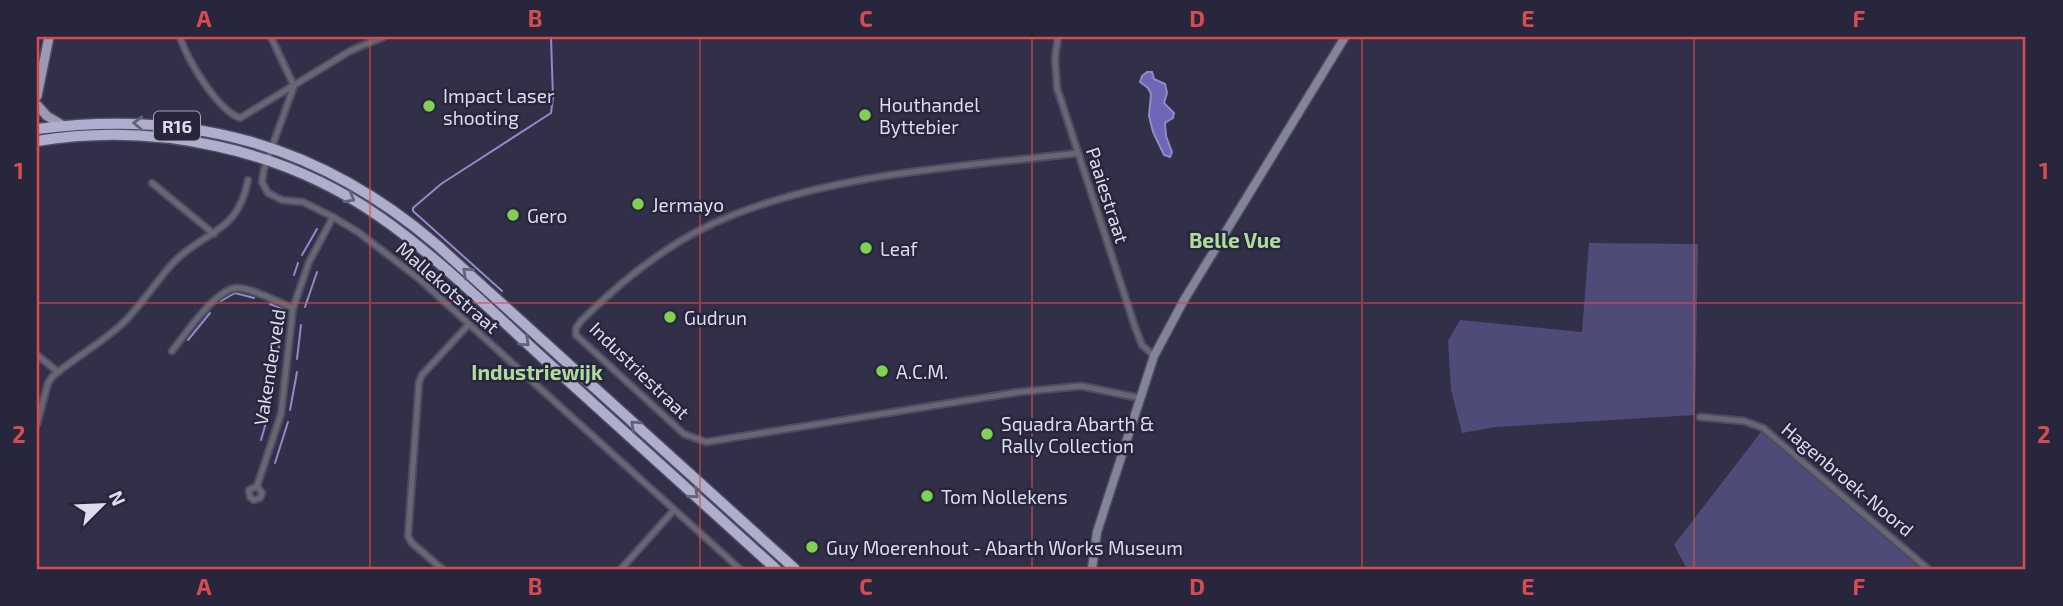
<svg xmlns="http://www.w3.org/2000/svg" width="2063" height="606" font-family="'Exo 2',sans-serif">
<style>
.green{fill:#4e4b79}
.water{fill:#6e67b8;stroke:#8f8ac8;stroke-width:2}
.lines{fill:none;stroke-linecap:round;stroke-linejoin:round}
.stream{stroke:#8f8ac8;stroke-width:2}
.street-casing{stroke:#4c4c62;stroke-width:9}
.secondary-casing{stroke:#4c4c62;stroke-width:11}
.primary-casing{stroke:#4c4c62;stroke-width:12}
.highway-casing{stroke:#4c4c62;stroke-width:13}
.street{stroke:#676773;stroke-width:5}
.secondary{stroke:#848498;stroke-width:8}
.primary{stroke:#9a9ab3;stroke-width:9}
.highway{stroke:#afaecc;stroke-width:10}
.oneway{stroke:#64637d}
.grid{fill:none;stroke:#d74c4f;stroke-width:2;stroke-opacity:0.55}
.poi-dot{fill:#80d051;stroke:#27263d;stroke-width:2.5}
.labels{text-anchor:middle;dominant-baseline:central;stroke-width:5;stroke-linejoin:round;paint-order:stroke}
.shield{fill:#27263d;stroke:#a6a5b8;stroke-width:2}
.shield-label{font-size:18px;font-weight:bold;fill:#dcdcec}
.poi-label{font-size:19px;fill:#dcdcec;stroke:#27263d;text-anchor:start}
.street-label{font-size:19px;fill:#dcdcec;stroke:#27263d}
.neighbourhood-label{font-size:21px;font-weight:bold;fill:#b0dc9b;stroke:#27263d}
.neatline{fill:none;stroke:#d74c4f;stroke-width:2.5}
.grid-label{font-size:23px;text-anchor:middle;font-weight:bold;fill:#d74c4f}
</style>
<rect width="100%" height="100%" fill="#313048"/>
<g class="green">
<path d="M1589,243L1698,244L1695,415L1496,427L1462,433L1451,390L1448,341L1460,320L1582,332Z"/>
<path d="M1761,432L1921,569H1687L1674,545Z"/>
</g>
<path class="water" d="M1147,72H1152L1154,79L1165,84L1167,93L1164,103L1174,113L1173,118L1165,123L1166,136L1172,152L1170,157L1164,155L1153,132L1149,116L1151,94L1148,88L1140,82L1142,76Z"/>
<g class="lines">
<g class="stream">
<path d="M302,255L317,229"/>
<path d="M294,275L298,263"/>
<path d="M502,291L413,211V208L441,184L551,113L553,98L551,37"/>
<path d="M221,301L235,293L254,298"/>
<path d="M270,304L283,309"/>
<path d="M305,307L317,272"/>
<path d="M188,340L210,313"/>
<path d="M297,359L301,325"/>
<path d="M290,410L297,372"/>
<path d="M261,440L269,412L279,346"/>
<path d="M275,463L288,422"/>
</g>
<g class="street-casing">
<g id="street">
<path d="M180,37C187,59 217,110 240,118L350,51L383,37"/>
<path d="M271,37L294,86L264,169L262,182L268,193L282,200L303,202L333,217L358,232L418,278L740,569"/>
<path d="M1058,37L1055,58L1057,88L1135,327L1142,345L1154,356"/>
<path d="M1078,153C963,167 842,172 733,215C675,237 624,278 581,321L576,328V335L684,434L706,442L1019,392L1081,386L1140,398"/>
<path d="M152,183L214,234"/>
<path d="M172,351C185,335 216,288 237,288C252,288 278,302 293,308"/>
<path d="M37,355L58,372"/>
<path d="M1700,417L1744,421L1763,428L1928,569"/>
<path d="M37,424L48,383L52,377C74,358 100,344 122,324C141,306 156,281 174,262C205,230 238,234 248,180"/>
<path d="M257,486L262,493L260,498L254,500L250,497L249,490L257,486L281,414L293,308L309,262L333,217"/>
<path d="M442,569L411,542L408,536L419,382L422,375L469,324"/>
<path d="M621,569L674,510"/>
</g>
</g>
<g class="secondary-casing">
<path id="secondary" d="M1092,569L1097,532L1154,356L1184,300L1345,37"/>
</g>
<g class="primary-casing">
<g id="primary">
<path d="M37,96L49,37"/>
<path d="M37,105L47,116L62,125"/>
</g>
</g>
<g class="highway-casing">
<g id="highway">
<path d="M37,129C190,109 319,144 437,245L795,569"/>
<path d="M37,141C155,122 282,148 380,217C439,258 491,311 544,359C622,429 699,499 776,569"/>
</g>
</g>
<use href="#street" class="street"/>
<use href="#secondary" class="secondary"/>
<use href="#primary" class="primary"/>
<use href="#highway" class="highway"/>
</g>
<defs><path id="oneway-chevron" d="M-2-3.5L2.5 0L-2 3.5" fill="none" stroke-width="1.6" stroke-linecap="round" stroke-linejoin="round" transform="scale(1.75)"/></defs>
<g class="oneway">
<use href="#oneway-chevron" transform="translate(138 123) rotate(-178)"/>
<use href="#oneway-chevron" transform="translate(350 198) rotate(30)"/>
<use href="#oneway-chevron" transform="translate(467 272) rotate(-138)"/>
<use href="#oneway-chevron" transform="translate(525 342) rotate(42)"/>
<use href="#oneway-chevron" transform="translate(635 425) rotate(-138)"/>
<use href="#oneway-chevron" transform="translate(694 494) rotate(42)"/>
</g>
<path class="grid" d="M370,37V569M700,37V569M1032,37V569M1362,37V569M1694,37V569M37,303H2026"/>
<g class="poi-dot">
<circle cx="429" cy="106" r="7"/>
<circle cx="865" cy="115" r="7"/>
<circle cx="638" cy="204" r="7"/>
<circle cx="513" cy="215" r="7"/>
<circle cx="866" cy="248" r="7"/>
<circle cx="670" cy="317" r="7"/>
<circle cx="882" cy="371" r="7"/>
<circle cx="987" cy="434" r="7"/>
<circle cx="927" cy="496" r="7"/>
<circle cx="812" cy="547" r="7"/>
</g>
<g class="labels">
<rect class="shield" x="154" y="111.5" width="46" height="29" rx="5"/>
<g class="shield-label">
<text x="177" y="126">R16</text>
</g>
<g class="poi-label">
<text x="443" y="95">Impact Laser<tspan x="443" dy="22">shooting</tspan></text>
<text x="879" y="104">Houthandel<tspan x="879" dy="22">Byttebier</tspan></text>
<text x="652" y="204">Jermayo</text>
<text x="527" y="215">Gero</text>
<text x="880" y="248">Leaf</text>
<text x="684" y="317">Gudrun</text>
<text x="896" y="371">A.C.M.</text>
<text x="1001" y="423">Squadra Abarth &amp;<tspan x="1001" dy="22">Rally Collection</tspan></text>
<text x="941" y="496">Tom Nollekens</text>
<text x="826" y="547">Guy Moerenhout - Abarth Works Museum</text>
</g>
<g class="street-label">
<text transform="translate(1108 195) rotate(72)">Paaiestraat</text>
<text transform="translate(448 287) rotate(41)">Mallekotstraat</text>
<text transform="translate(269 367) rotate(-81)">Vakenderveld</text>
<text transform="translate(640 370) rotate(44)">Industriestraat</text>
<text transform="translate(1848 479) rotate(40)">Hagenbroek-Noord</text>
</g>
<g class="neighbourhood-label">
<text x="1235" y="239">Belle Vue</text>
<text x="537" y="371">Industriewijk</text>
</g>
</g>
<rect width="2063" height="606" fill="none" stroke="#27263d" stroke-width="77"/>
<g transform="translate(102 505) rotate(66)" stroke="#27263d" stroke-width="5" paint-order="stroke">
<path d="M0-5L12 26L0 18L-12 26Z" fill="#dcdcec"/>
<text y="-10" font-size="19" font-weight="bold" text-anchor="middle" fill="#dcdcec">N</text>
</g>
<rect x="38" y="38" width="1986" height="530" class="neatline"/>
<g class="grid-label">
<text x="204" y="27">A</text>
<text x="535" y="27">B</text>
<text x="866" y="27">C</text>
<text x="1197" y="27">D</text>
<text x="1528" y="27">E</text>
<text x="1859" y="27">F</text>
<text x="19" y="179">1</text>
<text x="2044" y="179">1</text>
<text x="19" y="443">2</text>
<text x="2044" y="443">2</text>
<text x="204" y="595">A</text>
<text x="535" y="595">B</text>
<text x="866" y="595">C</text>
<text x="1197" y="595">D</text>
<text x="1528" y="595">E</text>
<text x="1859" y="595">F</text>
</g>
</svg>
